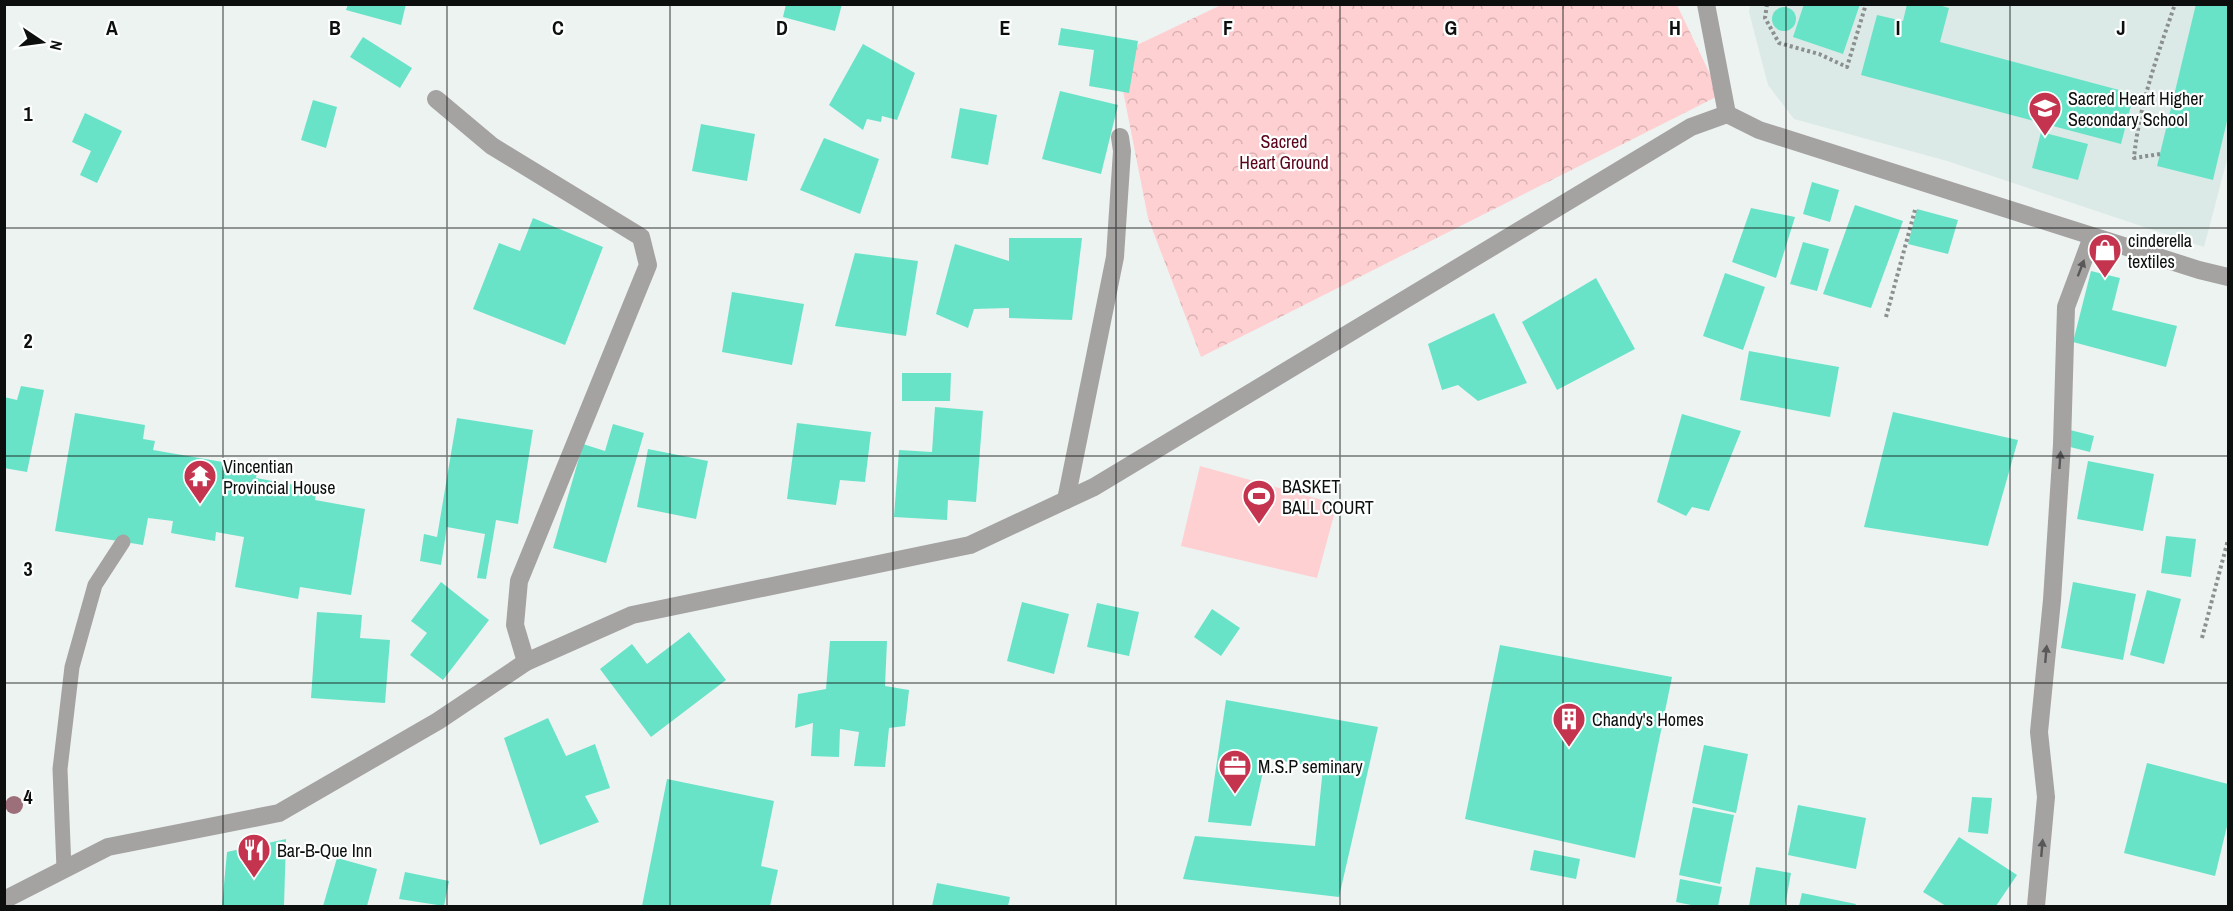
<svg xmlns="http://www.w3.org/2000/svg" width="2233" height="911" font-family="'Archivo Narrow',sans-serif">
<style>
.built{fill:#dbeae6}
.forest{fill:url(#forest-crowns)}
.pitch{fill:#ffd0d2}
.building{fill:#69e3c8}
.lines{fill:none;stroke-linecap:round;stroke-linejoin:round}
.path{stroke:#8b8f8e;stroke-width:4;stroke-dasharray:3 3;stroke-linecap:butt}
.service{stroke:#a5a2a2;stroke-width:15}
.minor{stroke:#a5a2a2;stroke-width:18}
.tertiary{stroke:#a5a2a2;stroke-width:18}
.tree{fill:#9d6f7b}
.oneway{fill:#595858}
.grid{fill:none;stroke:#0d0e0e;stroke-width:1.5;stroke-opacity:0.55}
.labels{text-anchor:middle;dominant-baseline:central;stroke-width:4.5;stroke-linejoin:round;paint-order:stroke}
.poi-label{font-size:18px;fill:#0d0e0e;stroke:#fdfffe;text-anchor:start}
.park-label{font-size:18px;fill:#5b031a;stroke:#fdfffe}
.grid-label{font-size:20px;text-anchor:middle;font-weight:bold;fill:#0d0e0e;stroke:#fdfffe;stroke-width:4.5;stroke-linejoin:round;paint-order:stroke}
</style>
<defs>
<pattern id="forest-crowns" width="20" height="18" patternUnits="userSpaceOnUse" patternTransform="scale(1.5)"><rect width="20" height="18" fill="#ffd0d2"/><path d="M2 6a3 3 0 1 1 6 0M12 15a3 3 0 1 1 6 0" fill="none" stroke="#d9b1b3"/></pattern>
</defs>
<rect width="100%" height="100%" fill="#edf3f1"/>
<path class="built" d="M1750,4L2228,5V156L2204,247L1947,161L1794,119L1768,85L1749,12Z"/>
<path class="forest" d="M1221,5H1677L1720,95L1201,357L1148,218L1116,55Z"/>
<path class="pitch" d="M1200,466L1337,504L1317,578L1181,546Z"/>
<g class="building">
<path d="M348,4H406L401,25L346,10Z"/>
<path d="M786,4H842L835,31L783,17Z"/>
<path d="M1804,4H1860L1843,54L1793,37Z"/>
<path d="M1907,4H1935L1949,8L1940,42L2134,94L2121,144L1861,75L1877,15L1903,21Z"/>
<path d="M2196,4H2228V117L2213,180L2157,166Z"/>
<circle cx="1784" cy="19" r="12"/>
<path d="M1061,28L1138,41L1129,93L1089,86L1094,50L1058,45Z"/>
<path d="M363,37L412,68L400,88L350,57Z"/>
<path d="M863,44L915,73L897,120L882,116L881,122L867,119L863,130L829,105Z"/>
<path d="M1060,91L1118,105L1101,174L1042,159Z"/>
<path d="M313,100L337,107L326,148L301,140Z"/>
<path d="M960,108L997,115L988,165L951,158Z"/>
<path d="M85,113L122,131L97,183L80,175L91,151L72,142Z"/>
<path d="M701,124L755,134L747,181L692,171Z"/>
<path d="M2041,132L2088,144L2078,180L2032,168Z"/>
<path d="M824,138L879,159L860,214L800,190Z"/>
<path d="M1812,182L1839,190L1830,222L1803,214Z"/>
<path d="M1855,205L1903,221L1871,308L1823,294Z"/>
<path d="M1751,208L1795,217L1776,278L1732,262Z"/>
<path d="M1917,209L1958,220L1948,254L1908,244Z"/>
<path d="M533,218L603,247L565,345L473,309L499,243L520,251Z"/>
<path d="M1009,238H1082L1072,320L1009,318V308L974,309L968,328L936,314L955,244L1009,261Z"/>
<path d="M1803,242L1829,249L1817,291L1790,284Z"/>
<path d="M855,253L918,261L906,336L835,326Z"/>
<path d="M2091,271L2120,278L2112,310L2177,326L2166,367L2073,342Z"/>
<path d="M1725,273L1765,287L1743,350L1703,336Z"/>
<path d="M1596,278L1635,349L1557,390L1522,322Z"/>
<path d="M732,292L804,304L792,365L722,352Z"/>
<path d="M1494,313L1527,383L1478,401L1458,385L1442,390L1428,344Z"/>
<path d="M1749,351L1839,367L1830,417L1740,400Z"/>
<path d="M902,373H951L950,401H902Z"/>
<path d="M21,386L44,390L27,472L4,468V397L17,400Z"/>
<path d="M935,407L983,411L976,502L948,500L947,520L894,517L899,450L932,452Z"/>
<path d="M1893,412L2018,440L1988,546L1864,527Z"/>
<path d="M75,413L145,425L143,439L155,441L153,450L258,468L256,478L317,489L315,500L365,509L351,595L300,587L298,599L235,587L244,537L216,532L215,541L171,533L173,521L148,518L143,545L55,531Z"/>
<path d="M1682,414L1741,431L1709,511L1692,507L1686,516L1657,502Z"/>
<path d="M457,418L533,430L518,524L496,520L486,579L477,578L485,534L447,527L441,565L420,561L424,534L437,537Z"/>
<path d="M797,423L871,432L865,482L840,480L836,505L787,499Z"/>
<path d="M613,424L644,433L606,563L553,548L583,444L605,451Z"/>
<path d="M2066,429L2094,436L2090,452L2062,445Z"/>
<path d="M648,449L708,461L696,519L637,507Z"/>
<path d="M2088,461L2154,474L2143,531L2077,519Z"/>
<path d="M2166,536L2196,539L2191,577L2161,573Z"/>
<path d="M441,582L489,620L443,680L410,655L427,633L411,621Z"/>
<path d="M2073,582L2136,594L2123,660L2061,648Z"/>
<path d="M2147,590L2181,599L2164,664L2130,655Z"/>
<path d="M1022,602L1069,614L1054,674L1007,661Z"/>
<path d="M1097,603L1139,612L1129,656L1087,647Z"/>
<path d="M1212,609L1240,628L1221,656L1194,637Z"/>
<path d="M317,612L362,615L360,638L390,640L385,703L311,698Z"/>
<path d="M689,632L726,680L651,737L600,669L632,644L647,664Z"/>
<path d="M830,641H887L885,686L909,690L905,726L889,728L885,767L854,766L859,732L840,729L839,757L811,756L813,723L795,728L798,694L826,689Z"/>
<path d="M1500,645L1672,677L1635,858L1465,819Z"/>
<path d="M1226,700L1378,727L1339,897L1183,879L1195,836L1315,846L1323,768L1266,758L1251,826L1208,822Z"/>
<path d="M548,718L566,756L595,744L610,788L585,796L599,822L540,845L504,738Z"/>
<path d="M1704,745L1748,754L1736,813L1692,803Z"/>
<path d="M2147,763L2228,784V822L2215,876L2124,853Z"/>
<path d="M667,779L774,801L761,866L778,870L770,906H642Z"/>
<path d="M1972,797L1992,798L1988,834L1968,832Z"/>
<path d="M1798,805L1866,818L1856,869L1788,855Z"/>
<path d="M1693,807L1734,815L1720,884L1679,875Z"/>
<path d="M1959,837L2017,875L1996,906H1946L1923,892Z"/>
<path d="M286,839L284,906H222L227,852Z"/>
<path d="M1534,850L1580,859L1576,879L1530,870Z"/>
<path d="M337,858L377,869L367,906H323Z"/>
<path d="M1756,867L1791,873L1785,906H1749Z"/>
<path d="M405,872L449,881L444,906L399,899Z"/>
<path d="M1680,879L1722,887L1718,906H1696L1676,902Z"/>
<path d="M937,883L1010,897L1008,906H932Z"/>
<path d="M1802,893L1856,904L1855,906H1799Z"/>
</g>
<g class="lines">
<g class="path">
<path d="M1767,4L1765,18L1779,43L1819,54L1847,67L1866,4"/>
<path d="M2160,154L2134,158C2139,105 2158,54 2175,4"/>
<path d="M1886,317L1915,210"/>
<path d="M2202,638L2228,540"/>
</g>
<path class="service" d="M64,869L60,769L72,667L95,585L123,542"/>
<g class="minor">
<path d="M436,99L492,146L641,237L648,265L519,581L515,625L526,662"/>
<path d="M1066,500L1115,257L1122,151L1120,137"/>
<path d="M2036,906L2046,797L2039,732L2052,600L2062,444L2066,307L2092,237"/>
</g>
<g class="tertiary">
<path d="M1706,4L1727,114"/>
<path d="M4,900L108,847L279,813L438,721L526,662L632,615L970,545L1094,487L1691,127L1727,114L1759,130L2199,270L2228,277"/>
</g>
</g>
<circle class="tree" cx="14" cy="805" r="9"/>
<defs><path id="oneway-solid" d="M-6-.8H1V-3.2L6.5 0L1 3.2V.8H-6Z" transform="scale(1.5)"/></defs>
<g class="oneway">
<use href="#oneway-solid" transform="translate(2081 268) rotate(-69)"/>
<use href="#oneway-solid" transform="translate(2060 460) rotate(-86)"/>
<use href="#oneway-solid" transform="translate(2046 654) rotate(-85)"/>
<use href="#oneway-solid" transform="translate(2042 848) rotate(-85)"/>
</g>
<path class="grid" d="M223,4V906M447,4V906M670,4V906M893,4V906M1116,4V906M1340,4V906M1563,4V906M1786,4V906M2010,4V906M4,228H2228M4,456H2228M4,683H2228"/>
<defs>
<g id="school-pin" transform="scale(1.725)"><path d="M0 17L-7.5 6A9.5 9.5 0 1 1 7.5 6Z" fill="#c4344f" stroke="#fdfffe"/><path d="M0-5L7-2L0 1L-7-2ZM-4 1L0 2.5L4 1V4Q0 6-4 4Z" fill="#fff"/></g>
<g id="shop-pin" transform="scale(1.725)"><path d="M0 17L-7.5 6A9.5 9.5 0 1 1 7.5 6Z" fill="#c4344f" stroke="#fdfffe"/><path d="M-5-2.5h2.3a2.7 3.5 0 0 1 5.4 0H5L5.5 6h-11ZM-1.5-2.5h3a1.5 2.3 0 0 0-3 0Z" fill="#fff"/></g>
<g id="temple-pin" transform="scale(1.725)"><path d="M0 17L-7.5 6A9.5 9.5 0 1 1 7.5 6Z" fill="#c4344f" stroke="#fdfffe"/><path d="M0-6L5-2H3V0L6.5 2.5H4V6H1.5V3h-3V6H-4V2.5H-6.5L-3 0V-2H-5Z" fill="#fff"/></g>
<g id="stadium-pin" transform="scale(1.725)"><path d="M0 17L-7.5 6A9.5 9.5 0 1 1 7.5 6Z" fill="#c4344f" stroke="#fdfffe"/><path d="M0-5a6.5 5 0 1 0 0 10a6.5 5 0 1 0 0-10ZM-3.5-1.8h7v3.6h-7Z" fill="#fff"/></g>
<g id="building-pin" transform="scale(1.725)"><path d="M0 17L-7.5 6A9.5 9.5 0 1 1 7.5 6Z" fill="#c4344f" stroke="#fdfffe"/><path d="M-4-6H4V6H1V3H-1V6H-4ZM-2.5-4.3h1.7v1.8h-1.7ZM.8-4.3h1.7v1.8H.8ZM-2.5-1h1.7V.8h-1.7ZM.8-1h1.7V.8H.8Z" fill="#fff"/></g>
<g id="office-pin" transform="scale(1.725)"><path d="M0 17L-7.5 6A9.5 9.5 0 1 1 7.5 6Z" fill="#c4344f" stroke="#fdfffe"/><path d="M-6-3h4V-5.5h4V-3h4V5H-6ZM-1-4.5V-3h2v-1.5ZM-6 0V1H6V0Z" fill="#fff"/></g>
<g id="restaurant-pin" transform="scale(1.725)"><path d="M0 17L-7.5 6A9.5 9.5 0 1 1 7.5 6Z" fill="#c4344f" stroke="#fdfffe"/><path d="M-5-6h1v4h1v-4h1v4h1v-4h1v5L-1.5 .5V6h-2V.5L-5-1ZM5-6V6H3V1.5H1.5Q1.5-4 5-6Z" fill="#fff"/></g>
</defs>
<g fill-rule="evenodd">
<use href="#school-pin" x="2045" y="108"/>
<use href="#shop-pin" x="2105" y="250"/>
<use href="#temple-pin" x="200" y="476"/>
<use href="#stadium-pin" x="1259" y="496"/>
<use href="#building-pin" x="1569" y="719"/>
<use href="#office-pin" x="1235" y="766"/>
<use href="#restaurant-pin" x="254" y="850"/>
</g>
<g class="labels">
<g class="poi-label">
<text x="2068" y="98">Sacred Heart Higher<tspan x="2068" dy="21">Secondary School</tspan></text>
<text x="2128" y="240">cinderella<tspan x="2128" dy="21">textiles</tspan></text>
<text x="223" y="466">Vincentian<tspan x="223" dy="21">Provincial House</tspan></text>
<text x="1282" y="486">BASKET<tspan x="1282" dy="21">BALL COURT</tspan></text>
<text x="1592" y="719">Chandy's Homes</text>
<text x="1258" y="766">M.S.P seminary</text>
<text x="277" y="850">Bar-B-Que Inn</text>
</g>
<g class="park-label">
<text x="1284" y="141">Sacred<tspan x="1284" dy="21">Heart Ground</tspan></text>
</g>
</g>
<g class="grid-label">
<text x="112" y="35">A</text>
<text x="335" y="35">B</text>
<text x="558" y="35">C</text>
<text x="782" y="35">D</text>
<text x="1005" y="35">E</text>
<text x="1228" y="35">F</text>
<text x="1451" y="35">G</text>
<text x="1675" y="35">H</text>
<text x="1898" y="35">I</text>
<text x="2121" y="35">J</text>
<text x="28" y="121">1</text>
<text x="28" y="348">2</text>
<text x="28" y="576">3</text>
<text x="28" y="804">4</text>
</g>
<rect width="2233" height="911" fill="none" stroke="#0d0e0e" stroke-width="12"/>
<g transform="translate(42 42) rotate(103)" stroke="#fdfffe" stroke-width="4.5" paint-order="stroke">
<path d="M0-4.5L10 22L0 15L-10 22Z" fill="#0d0e0e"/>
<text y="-9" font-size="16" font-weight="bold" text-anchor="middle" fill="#0d0e0e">N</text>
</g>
</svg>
